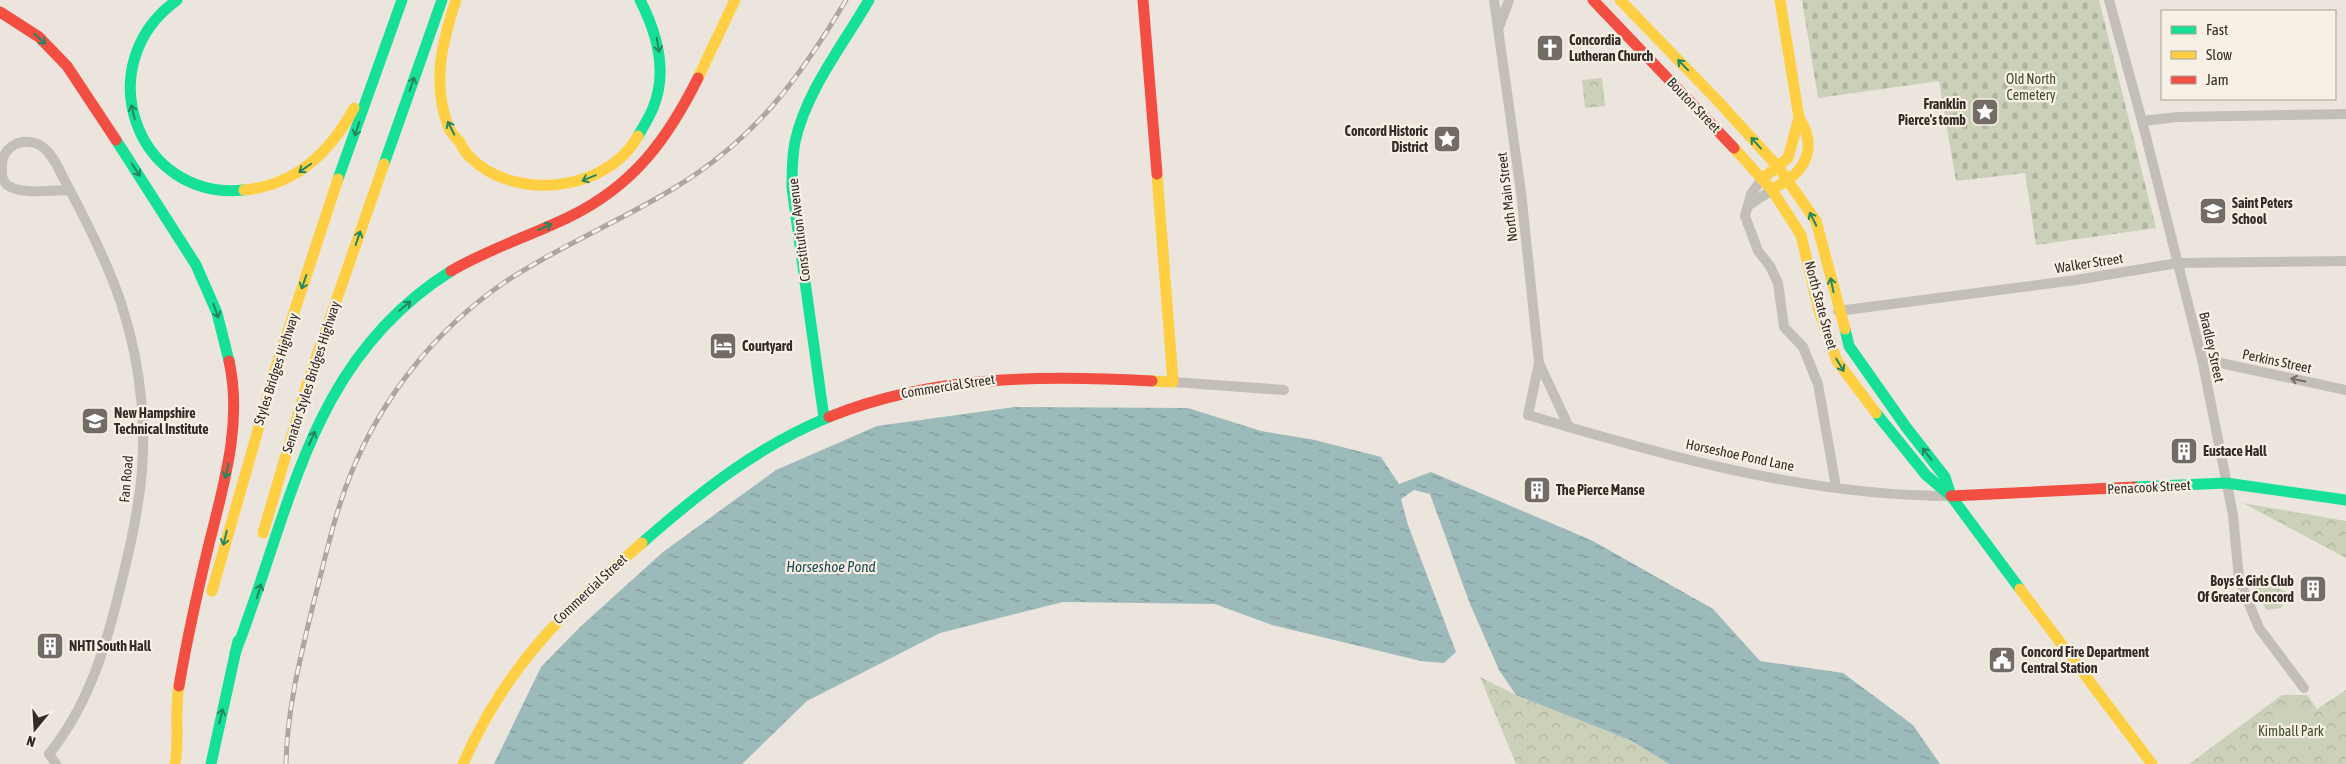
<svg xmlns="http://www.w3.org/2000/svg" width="2346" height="764" font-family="'Asap Condensed',sans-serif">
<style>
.forest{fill:url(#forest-crowns)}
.cemetery{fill:url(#cemetery-stones)}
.garden{fill:#cbd0b9}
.water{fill:url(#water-ripples)}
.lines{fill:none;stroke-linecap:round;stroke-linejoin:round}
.street{stroke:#c3beb8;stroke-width:10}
.fast{stroke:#16e098;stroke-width:11}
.slow{stroke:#ffcf43;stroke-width:11}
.jam{stroke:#f24e42;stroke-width:11}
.rail-casing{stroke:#aba6a2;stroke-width:5}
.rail{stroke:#f8f0e5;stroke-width:3;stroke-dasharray:9;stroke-linecap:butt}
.oneway{stroke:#24865f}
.oneway2{stroke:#746d68}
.labels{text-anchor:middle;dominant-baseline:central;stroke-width:4.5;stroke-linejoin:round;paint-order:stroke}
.poi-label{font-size:14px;font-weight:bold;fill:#332b26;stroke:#f8f0e5;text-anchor:start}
.park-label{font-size:14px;fill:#41502b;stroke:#f8f0e5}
.street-label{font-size:14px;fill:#332b26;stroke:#f8f0e5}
.water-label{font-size:15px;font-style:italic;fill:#1e4c53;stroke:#f8f0e5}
</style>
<defs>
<pattern id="forest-crowns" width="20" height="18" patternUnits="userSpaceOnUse" patternTransform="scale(1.25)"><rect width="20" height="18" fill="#cbd0b9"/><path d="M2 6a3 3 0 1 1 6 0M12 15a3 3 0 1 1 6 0" fill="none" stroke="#afb39f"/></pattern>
<pattern id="cemetery-stones" width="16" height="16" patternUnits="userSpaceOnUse" patternTransform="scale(1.25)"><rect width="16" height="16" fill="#cbd0b9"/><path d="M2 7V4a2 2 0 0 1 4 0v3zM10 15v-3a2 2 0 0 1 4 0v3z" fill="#afb39f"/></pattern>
<pattern id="water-ripples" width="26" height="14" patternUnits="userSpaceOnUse" patternTransform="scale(1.25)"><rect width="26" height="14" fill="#9cbaba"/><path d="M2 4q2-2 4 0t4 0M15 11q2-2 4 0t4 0" fill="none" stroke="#809797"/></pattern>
</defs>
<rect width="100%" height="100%" fill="#ebe5de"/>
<g class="forest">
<path d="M1602,78L1605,106L1585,108L1582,80Z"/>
<path d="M2243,503L2346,521V558Z"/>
<path d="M2254,579L2289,593L2281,608L2266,610L2252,583Z"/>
<path d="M1480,677L1516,695L1630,740L1669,764H1516Z"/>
<path d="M2346,690V764H2189L2282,695H2307L2317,709Z"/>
</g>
<path class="cemetery" d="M1802,0H2099L2156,228L2036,245L2025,173L1956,181L1939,81L1818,98Z"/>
<path class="garden" d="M2292,701L2320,739L2297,756L2269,718Z"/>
<path class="water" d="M1015,407L1188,408L1261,431L1315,440L1381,457L1399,484L1431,472L1593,541L1713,609L1760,661L1843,673L1913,725L1940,764H1669L1630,740L1516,695L1499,670L1470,604L1430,494L1414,490L1401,499L1408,525L1456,652L1444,663L1421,661L1272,625L1215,604L1063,602L940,633L807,701L742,764H494L541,667L580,627L663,552L776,470L877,426Z"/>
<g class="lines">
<g class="street">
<path d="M1494,0L1521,192L1539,363L1569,427"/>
<path d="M2109,0L2142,121L2202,359L2233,515L2239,579L2259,628L2304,688"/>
<path d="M1499,27L1509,0"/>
<path d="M2142,121L2178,117L2346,114"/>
<path d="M1762,179L1751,194L1745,216L1758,251L1770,266L1778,283L1784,327L1803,347L1818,384L1836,487"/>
<path d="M1749,205L1772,190"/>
<path d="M1838,311L2076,280L2178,263L2346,261"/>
<path d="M2202,359L2346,390"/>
<path d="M1539,363L1528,415C1665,456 1807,496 1951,496"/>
<path d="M1173,382L1284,390"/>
<path d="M56,764L49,754C88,706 106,647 120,588C127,560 134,532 138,503C149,438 142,366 121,303C107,261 86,220 65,181C59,170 54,156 44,148C36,141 23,140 14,145C7,149 3,155 2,163C2,167 1,175 3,179C9,197 54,190 69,190"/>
</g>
<g class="fast">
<path d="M177,0C87,65 137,201 244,190"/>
<path d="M638,136C643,127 649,118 653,108C668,72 657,33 640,0"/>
<path d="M116,140L196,265L217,313L229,361"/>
<path d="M384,164L442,0"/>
<path d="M338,179L402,0"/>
<path d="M1845,329L1849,346L1906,427L1945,477L1951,496"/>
<path d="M1876,413L1926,475L1951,496L2020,589"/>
<path d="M824,418L792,188C792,173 792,157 795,142C806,91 843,45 869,0"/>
<path d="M2134,487L2226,483L2346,500"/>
<path d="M642,543C700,492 758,446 829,417"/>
<path d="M235,653C292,509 308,361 451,271"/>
<path d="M211,764L238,641"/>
</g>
<g class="slow">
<path d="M456,0C442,42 432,83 448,126C450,131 455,137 459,141C462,146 465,153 470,157C514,202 607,192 638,136"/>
<path d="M1620,0L1717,100L1778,167L1816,221L1845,329"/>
<path d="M698,78L735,0"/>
<path d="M1734,148L1772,190L1801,235L1819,311L1837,361L1876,413"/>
<path d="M1762,179L1788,158L1799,118L1780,0"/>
<path d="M1778,186C1806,171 1818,147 1799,118"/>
<path d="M244,190C296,185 330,153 354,108"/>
<path d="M1152,381L1173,382L1157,174"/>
<path d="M263,533L307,384L384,164"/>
<path d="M2020,589L2152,764"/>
<path d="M212,591L276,367L338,179"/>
<path d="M175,764C180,738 174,712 179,686"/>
<path d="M463,764C506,666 563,612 642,543"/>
</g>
<g class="jam">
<path d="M1143,0L1157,174"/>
<path d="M1593,0L1734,148"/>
<path d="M0,12L39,37L67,66L116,140"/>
<path d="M451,271C488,249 530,236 569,217C633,186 667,140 698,78"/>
<path d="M829,417C932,375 1043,375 1152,381"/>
<path d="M1951,496L2134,487"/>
<path d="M179,686C187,639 197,594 208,548C223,487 243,424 229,361"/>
</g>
<g class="rail-casing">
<path id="rail" d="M286,764C287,708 301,655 314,601C325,559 334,516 350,476C381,398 436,329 505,282C559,246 621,221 676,187C755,139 800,78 846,0"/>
</g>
<use href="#rail" class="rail"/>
</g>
<defs><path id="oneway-shaft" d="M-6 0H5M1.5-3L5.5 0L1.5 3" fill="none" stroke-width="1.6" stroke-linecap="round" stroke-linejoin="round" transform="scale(1.25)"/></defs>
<g class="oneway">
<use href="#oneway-shaft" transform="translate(40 39) rotate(43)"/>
<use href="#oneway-shaft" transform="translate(658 45) rotate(80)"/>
<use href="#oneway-shaft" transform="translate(1683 65) rotate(-134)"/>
<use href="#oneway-shaft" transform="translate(412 84) rotate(-71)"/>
<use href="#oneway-shaft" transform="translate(133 112) rotate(-104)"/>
<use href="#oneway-shaft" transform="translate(451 128) rotate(-117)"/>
<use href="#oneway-shaft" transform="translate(357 129) rotate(109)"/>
<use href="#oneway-shaft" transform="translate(1756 143) rotate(-132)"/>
<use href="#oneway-shaft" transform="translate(305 168) rotate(145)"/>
<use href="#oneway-shaft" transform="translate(136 170) rotate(56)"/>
<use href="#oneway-shaft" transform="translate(589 178) rotate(157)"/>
<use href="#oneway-shaft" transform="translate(1813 219) rotate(-117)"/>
<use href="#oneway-shaft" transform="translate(545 227) rotate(-25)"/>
<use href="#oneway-shaft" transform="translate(358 238) rotate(-71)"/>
<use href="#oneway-shaft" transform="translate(304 282) rotate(109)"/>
<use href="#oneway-shaft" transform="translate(1832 285) rotate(-102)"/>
<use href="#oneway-shaft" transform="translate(405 306) rotate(-40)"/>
<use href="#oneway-shaft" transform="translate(216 311) rotate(70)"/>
<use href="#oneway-shaft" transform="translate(1840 365) rotate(59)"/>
<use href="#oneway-shaft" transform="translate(312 438) rotate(-66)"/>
<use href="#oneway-shaft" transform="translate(1927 454) rotate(-128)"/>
<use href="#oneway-shaft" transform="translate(227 471) rotate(104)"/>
<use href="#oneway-shaft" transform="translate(225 538) rotate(104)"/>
<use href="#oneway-shaft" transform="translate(259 591) rotate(-73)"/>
<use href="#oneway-shaft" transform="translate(221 716) rotate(-77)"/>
</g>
<use class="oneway2" href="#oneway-shaft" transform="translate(2298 380) rotate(-168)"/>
<defs>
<g id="church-square" transform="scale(1.4375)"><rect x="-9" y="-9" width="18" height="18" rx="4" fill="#736c66" stroke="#f8f0e5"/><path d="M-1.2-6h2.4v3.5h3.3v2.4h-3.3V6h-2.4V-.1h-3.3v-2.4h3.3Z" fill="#fff"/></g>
<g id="sight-square" transform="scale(1.4375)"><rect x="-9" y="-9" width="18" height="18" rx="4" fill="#736c66" stroke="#f8f0e5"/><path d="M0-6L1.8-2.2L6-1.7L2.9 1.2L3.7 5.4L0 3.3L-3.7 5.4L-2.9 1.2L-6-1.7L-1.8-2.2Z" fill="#fff"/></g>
<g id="school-square" transform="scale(1.4375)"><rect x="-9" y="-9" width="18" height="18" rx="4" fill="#736c66" stroke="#f8f0e5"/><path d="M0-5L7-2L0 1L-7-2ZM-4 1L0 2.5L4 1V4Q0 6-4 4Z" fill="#fff"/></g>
<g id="hotel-square" transform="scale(1.4375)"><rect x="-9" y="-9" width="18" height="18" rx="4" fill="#736c66" stroke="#f8f0e5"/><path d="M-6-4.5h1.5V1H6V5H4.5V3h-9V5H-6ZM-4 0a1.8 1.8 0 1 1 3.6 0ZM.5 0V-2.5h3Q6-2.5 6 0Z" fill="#fff"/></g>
<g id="university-square" transform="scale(1.4375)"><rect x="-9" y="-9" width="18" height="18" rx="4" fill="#736c66" stroke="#f8f0e5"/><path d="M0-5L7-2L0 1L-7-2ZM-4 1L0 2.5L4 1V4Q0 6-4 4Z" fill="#fff"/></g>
<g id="building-square" transform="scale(1.4375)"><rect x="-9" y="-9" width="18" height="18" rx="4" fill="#736c66" stroke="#f8f0e5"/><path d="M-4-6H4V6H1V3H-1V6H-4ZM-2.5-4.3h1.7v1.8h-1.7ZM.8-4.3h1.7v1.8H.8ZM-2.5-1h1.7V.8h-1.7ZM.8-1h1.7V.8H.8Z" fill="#fff"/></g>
<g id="civic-square" transform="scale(1.4375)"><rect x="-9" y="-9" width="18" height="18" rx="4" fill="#736c66" stroke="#f8f0e5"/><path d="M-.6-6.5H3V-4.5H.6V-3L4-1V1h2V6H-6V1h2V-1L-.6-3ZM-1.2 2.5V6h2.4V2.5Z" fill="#fff"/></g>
</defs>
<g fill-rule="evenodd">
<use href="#church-square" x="1550" y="48"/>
<use href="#sight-square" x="1985" y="112"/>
<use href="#sight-square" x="1447" y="139"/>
<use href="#school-square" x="2213" y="211"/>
<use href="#hotel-square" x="723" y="346"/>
<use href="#university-square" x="95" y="421"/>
<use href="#building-square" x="2184" y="451"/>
<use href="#building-square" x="1537" y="490"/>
<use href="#building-square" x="2313" y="589"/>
<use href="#building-square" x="50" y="646"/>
<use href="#civic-square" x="2002" y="660"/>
</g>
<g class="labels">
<g class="poi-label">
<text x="1569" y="40">Concordia<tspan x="1569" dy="16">Lutheran Church</tspan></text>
<text x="1966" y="104" text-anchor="end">Franklin<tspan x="1966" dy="16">Pierce's tomb</tspan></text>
<text x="1428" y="131" text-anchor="end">Concord Historic<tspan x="1428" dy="16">District</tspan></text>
<text x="2232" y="203">Saint Peters<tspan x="2232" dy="16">School</tspan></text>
<text x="742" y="346">Courtyard</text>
<text x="114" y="413">New Hampshire<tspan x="114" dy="16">Technical Institute</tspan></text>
<text x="2203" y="451">Eustace Hall</text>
<text x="1556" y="490">The Pierce Manse</text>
<text x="2294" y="581" text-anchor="end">Boys &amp; Girls Club<tspan x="2294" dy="16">Of Greater Concord</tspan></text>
<text x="69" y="646">NHTI South Hall</text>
<text x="2021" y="652">Concord Fire Department<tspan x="2021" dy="16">Central Station</tspan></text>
</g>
<g class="park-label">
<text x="2031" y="79">Old North<tspan x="2031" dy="16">Cemetery</tspan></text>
<text x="2291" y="731">Kimball Park</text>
</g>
<g class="street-label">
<text transform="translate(1694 105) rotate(46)">Bouton Street</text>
<text transform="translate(1507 197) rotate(-97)">North Main Street</text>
<text transform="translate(799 230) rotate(-97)">Constitution Avenue</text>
<text transform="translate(2089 263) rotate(-9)">Walker Street</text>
<text transform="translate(1821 305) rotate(75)">North State Street</text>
<text transform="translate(2212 347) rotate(77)">Bradley Street</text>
<text transform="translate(2277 361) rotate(12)">Perkins Street</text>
<text transform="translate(276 369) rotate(-72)">Styles Bridges Highway</text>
<text transform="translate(311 377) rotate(-72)">Senator Styles Bridges Highway</text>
<text transform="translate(948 386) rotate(-9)">Commercial Street</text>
<text transform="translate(1740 455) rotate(12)">Horseshoe Pond Lane</text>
<text transform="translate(126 479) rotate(-85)">Fan Road</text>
<text transform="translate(2149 487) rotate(-3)">Penacook Street</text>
<text transform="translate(590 589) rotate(-43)">Commercial Street</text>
</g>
<g class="water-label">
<text x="831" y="566">Horseshoe Pond</text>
</g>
</g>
<rect x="2161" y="10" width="175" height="90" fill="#f8f0e5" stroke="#a9a199"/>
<rect x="2171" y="26" width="25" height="8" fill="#16e098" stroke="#a9a199"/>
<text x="2206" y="35" font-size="15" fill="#332b26">Fast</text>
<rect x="2171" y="51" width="25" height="8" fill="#ffcf43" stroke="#a9a199"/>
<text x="2206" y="60" font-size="15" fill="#332b26">Slow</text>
<rect x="2171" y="76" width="25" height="8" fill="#f24e42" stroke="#a9a199"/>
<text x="2206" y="85" font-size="15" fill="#332b26">Jam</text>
<g transform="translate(35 729) rotate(198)" stroke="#f8f0e5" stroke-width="4" paint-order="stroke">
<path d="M0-4L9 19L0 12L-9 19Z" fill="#332b26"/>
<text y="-8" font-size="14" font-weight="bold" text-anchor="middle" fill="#332b26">N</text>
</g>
</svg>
